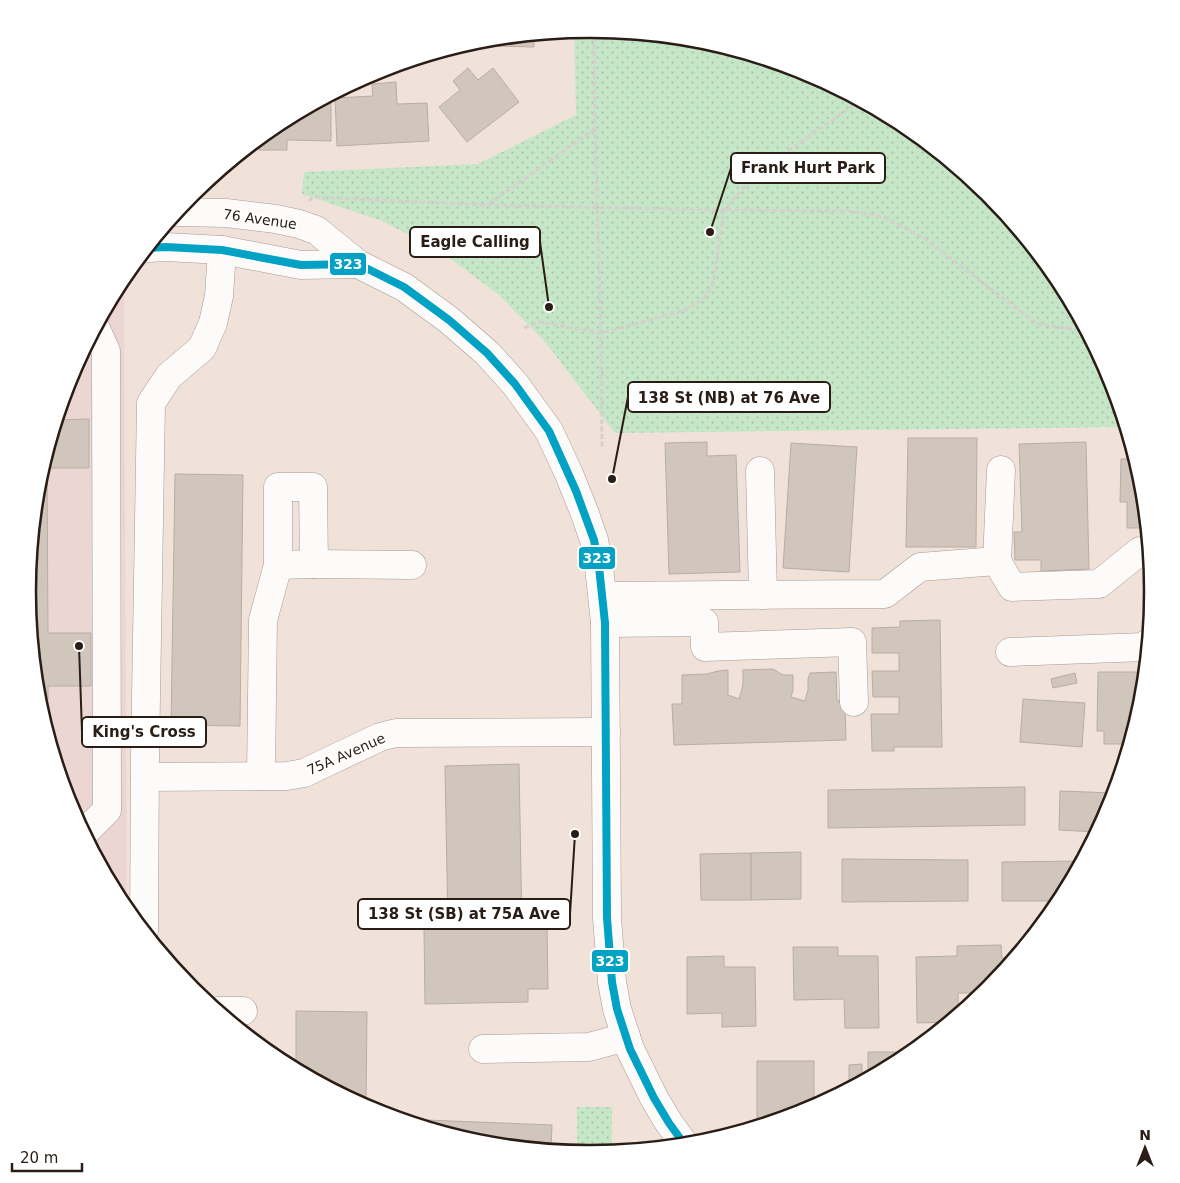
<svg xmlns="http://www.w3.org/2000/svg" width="1180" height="1183" font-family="'DejaVu Sans',sans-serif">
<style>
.commercial{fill:#ecd6d3}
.grass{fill:url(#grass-dots)}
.building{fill:#d1c6bc;stroke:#b8ada4}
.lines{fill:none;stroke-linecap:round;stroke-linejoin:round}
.minor-casing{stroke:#a69992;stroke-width:29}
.major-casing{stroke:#a69992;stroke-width:29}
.path{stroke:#d5d0cd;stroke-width:3;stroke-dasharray:5 2.5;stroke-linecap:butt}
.minor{stroke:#fdfbf9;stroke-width:28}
.major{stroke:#fdfbf9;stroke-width:28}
.bus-1-casing{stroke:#fff;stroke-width:11}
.bus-1{stroke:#02a2c5;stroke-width:8}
.labels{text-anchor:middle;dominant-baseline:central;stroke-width:4.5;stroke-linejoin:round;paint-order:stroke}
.street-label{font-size:14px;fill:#291d16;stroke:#fff}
.rim{fill:none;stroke:#291d16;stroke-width:2.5}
.leader{fill:none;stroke:#291d16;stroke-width:2}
.callout-dot{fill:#291d16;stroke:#fff;stroke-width:2}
.callout{fill:#fff;stroke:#291d16;stroke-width:2}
.callout-label{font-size:15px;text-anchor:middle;font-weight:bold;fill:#291d16}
.line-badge{stroke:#fff;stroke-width:2}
.badge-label{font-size:14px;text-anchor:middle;font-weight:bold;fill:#fff}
</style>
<defs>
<pattern id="grass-dots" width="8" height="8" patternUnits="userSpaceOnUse" patternTransform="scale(1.25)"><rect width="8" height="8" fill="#c6e6c8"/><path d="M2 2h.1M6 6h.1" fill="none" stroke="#aac5ab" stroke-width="1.8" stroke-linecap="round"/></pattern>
</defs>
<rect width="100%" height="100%" fill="#f1e2d9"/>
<path class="commercial" d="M122,279H124L127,910L122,904L70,806L38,701L28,592L38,481L70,376Z"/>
<g class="grass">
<path d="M590,29L700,40L806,72L903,124L988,194L1027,242V248H1032L1058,279L1110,376L1125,427L615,433L545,342L499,295L440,251L382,221L302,194L304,172L478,164L576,115L574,31Z"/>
<path d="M577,1107H612V1152L590,1154L577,1153Z"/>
</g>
<g class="building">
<path d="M534,35V47L493,46V39Z"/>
<path d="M468,68L478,80L493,68L519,102L467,142L439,107L460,90L453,81Z"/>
<path d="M396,82L397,104L427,103L429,141L337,146L335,98L373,96L372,84Z"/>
<path d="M331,95V141L287,140V150H259V139L278,124Z"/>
<path d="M89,419V468H47L48,633H91V686H48V734L38,701L28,592L38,481L57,420Z"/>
<path d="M908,438H977L976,547H906Z"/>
<path d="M707,442V456L736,455L740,572L669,574L665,443Z"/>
<path d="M1086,442L1089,569L1041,571V560H1015L1014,532H1022L1019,444Z"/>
<path d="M791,443L857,447L849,572L783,568Z"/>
<path d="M1121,459H1135L1142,482L1146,528H1127V502H1120Z"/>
<path d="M175,474L243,475L240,726L171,725Z"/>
<path d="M940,620L942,747H894V751H872L871,714H899V697H873L872,671H899V653H872V628L900,627V621Z"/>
<path d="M773,669L783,675H793V690L791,697L805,701L808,690V679L810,673L836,672L837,700L845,703L846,740L674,745L672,704H682V675L707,674L718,671L728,670V695L739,699L743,685V670Z"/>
<path d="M1098,672H1145L1142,702L1129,744H1104V731H1097Z"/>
<path d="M1075,673L1077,683L1053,688L1051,679Z"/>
<path d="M1023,699L1085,703L1082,747L1020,742Z"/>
<path d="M519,764L522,929H547L548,989H528V1002L425,1004L424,929H448L445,766Z"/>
<path d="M1025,787V825L828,828V790Z"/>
<path d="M1060,791L1114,793L1110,807L1096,832L1059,830Z"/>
<path d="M801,852V899L751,900V853Z"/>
<path d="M751,853V900H701L700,854Z"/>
<path d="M842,859L968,860V901L842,902Z"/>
<path d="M1081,861L1059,901H1002V862Z"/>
<path d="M1001,945L1002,958L1014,957L988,989L983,993H958V1013L948,1022L917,1023L916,957L957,956V946Z"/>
<path d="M793,947H838V956H878L879,1028H845L844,999L794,1000Z"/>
<path d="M724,956V967H755L756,1026L722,1027V1013L687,1014V957Z"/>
<path d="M296,1011L367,1012L366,1107L279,1060H296Z"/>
<path d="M868,1052H911L902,1059L868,1078Z"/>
<path d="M757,1061H814V1103H809V1109L805,1111L757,1126Z"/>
<path d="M862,1064V1081H849V1065Z"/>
<path d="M426,1120L552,1125L551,1150L480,1143L426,1127Z"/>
</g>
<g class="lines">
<g class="minor-casing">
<g id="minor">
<path d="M760,471L763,595"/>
<path d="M997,561L1001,470"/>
<path d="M314,564L412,565"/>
<path d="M603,596L885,594L920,567L997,561L1012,587L1099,584L1140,551H1149"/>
<path d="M605,623L704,622L705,647L852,642L854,702"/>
<path d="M1010,652L1145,647L1147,644"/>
<path d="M261,776L263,620L278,565V487H313L314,564L278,565"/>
<path d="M145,777L287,776L304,773L380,737L396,733L606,732"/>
<path d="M84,833L107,810L106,351L96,329"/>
<path d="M144,931L145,756L151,403L169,376L202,348L213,323L219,296L222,250"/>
<path d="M218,1011H243"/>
<path d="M483,1049L589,1047L626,1037"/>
</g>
</g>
<g class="major-casing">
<g id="major">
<path d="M178,212L226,213L276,219L299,224L316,230L358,264L404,287L449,320L487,353L515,384L549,431L569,474L585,514L594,540L599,567L605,623L607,918L612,982L617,1009L630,1049L654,1098L669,1123L685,1145"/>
<path d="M148,248L166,247L222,250L301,265L358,264"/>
</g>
</g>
<g class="path">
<path d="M594,29L595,129L601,333L602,449"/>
<path d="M594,38L713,44"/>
<path d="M309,201L313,197L487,205L595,129"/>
<path d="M487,205L724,210L849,211L884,217L924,238L1037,324L1085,331"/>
<path d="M524,328L539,322L601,333L683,311L703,299L713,284L724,210L756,173L860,101"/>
</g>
<use href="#minor" class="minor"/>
<use href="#major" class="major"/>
<g class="bus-1-casing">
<path id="bus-1" d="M148,248L166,247L222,250L301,265L358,264L404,287L449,320L487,353L515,384L549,431L576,491L594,540L599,567L605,623L607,918L612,982L617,1009L630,1049L654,1098L669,1123L685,1145"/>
</g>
<use href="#bus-1" class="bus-1"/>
</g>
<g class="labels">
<g class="street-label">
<text transform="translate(260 219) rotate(8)">76 Avenue</text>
<text transform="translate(346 754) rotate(-24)">75A Avenue</text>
</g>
</g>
<path d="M0 0H1180V1183H0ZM589 38H591A553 553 0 0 1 1144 591V592A553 553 0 0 1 591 1145H589A553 553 0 0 1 36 592V591A553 553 0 0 1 589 38Z" fill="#fff" fill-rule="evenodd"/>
<path class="rim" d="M589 38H591A553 553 0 0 1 1144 591V592A553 553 0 0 1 591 1145H589A553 553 0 0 1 36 592V591A553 553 0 0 1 589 38Z"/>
<path class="leader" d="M710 232L731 168M549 307L540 242M612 479L628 397M79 646L82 732M575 834L570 914"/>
<g class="callout-dot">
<circle cx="710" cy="232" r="5"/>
<circle cx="549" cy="307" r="5"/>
<circle cx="612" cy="479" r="5"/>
<circle cx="79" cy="646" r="5"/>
<circle cx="575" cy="834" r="5"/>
</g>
<g class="callout">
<rect x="731" y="153" width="154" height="30" rx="5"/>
<rect x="410" y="227" width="130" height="30" rx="5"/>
<rect x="628" y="382" width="202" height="30" rx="5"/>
<rect x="82" y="717" width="124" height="30" rx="5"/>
<rect x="358" y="899" width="212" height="30" rx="5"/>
</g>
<g class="callout-label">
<text x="808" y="173">Frank Hurt Park</text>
<text x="475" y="247">Eagle Calling</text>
<text x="729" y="403">138 St (NB) at 76 Ave</text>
<text x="144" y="737">King's Cross</text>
<text x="464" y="919">138 St (SB) at 75A Ave</text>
</g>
<g class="line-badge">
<rect x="329" y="252" width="38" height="24" rx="5" fill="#02a2c5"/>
<rect x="578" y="546" width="38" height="24" rx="5" fill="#02a2c5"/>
<rect x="591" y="949" width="38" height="24" rx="5" fill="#02a2c5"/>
</g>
<g class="badge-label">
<text x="348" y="269">323</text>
<text x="597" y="563">323</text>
<text x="610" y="966">323</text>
</g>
<g transform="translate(1145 1148)" stroke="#ffffff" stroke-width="4" paint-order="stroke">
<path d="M0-4L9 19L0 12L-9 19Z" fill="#291d16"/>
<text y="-8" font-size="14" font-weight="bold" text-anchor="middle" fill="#291d16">N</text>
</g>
<path d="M12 1163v8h70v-8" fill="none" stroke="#291d16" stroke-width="2.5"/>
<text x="20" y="1163" font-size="15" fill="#291d16" stroke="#ffffff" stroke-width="4" paint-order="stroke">20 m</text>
</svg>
